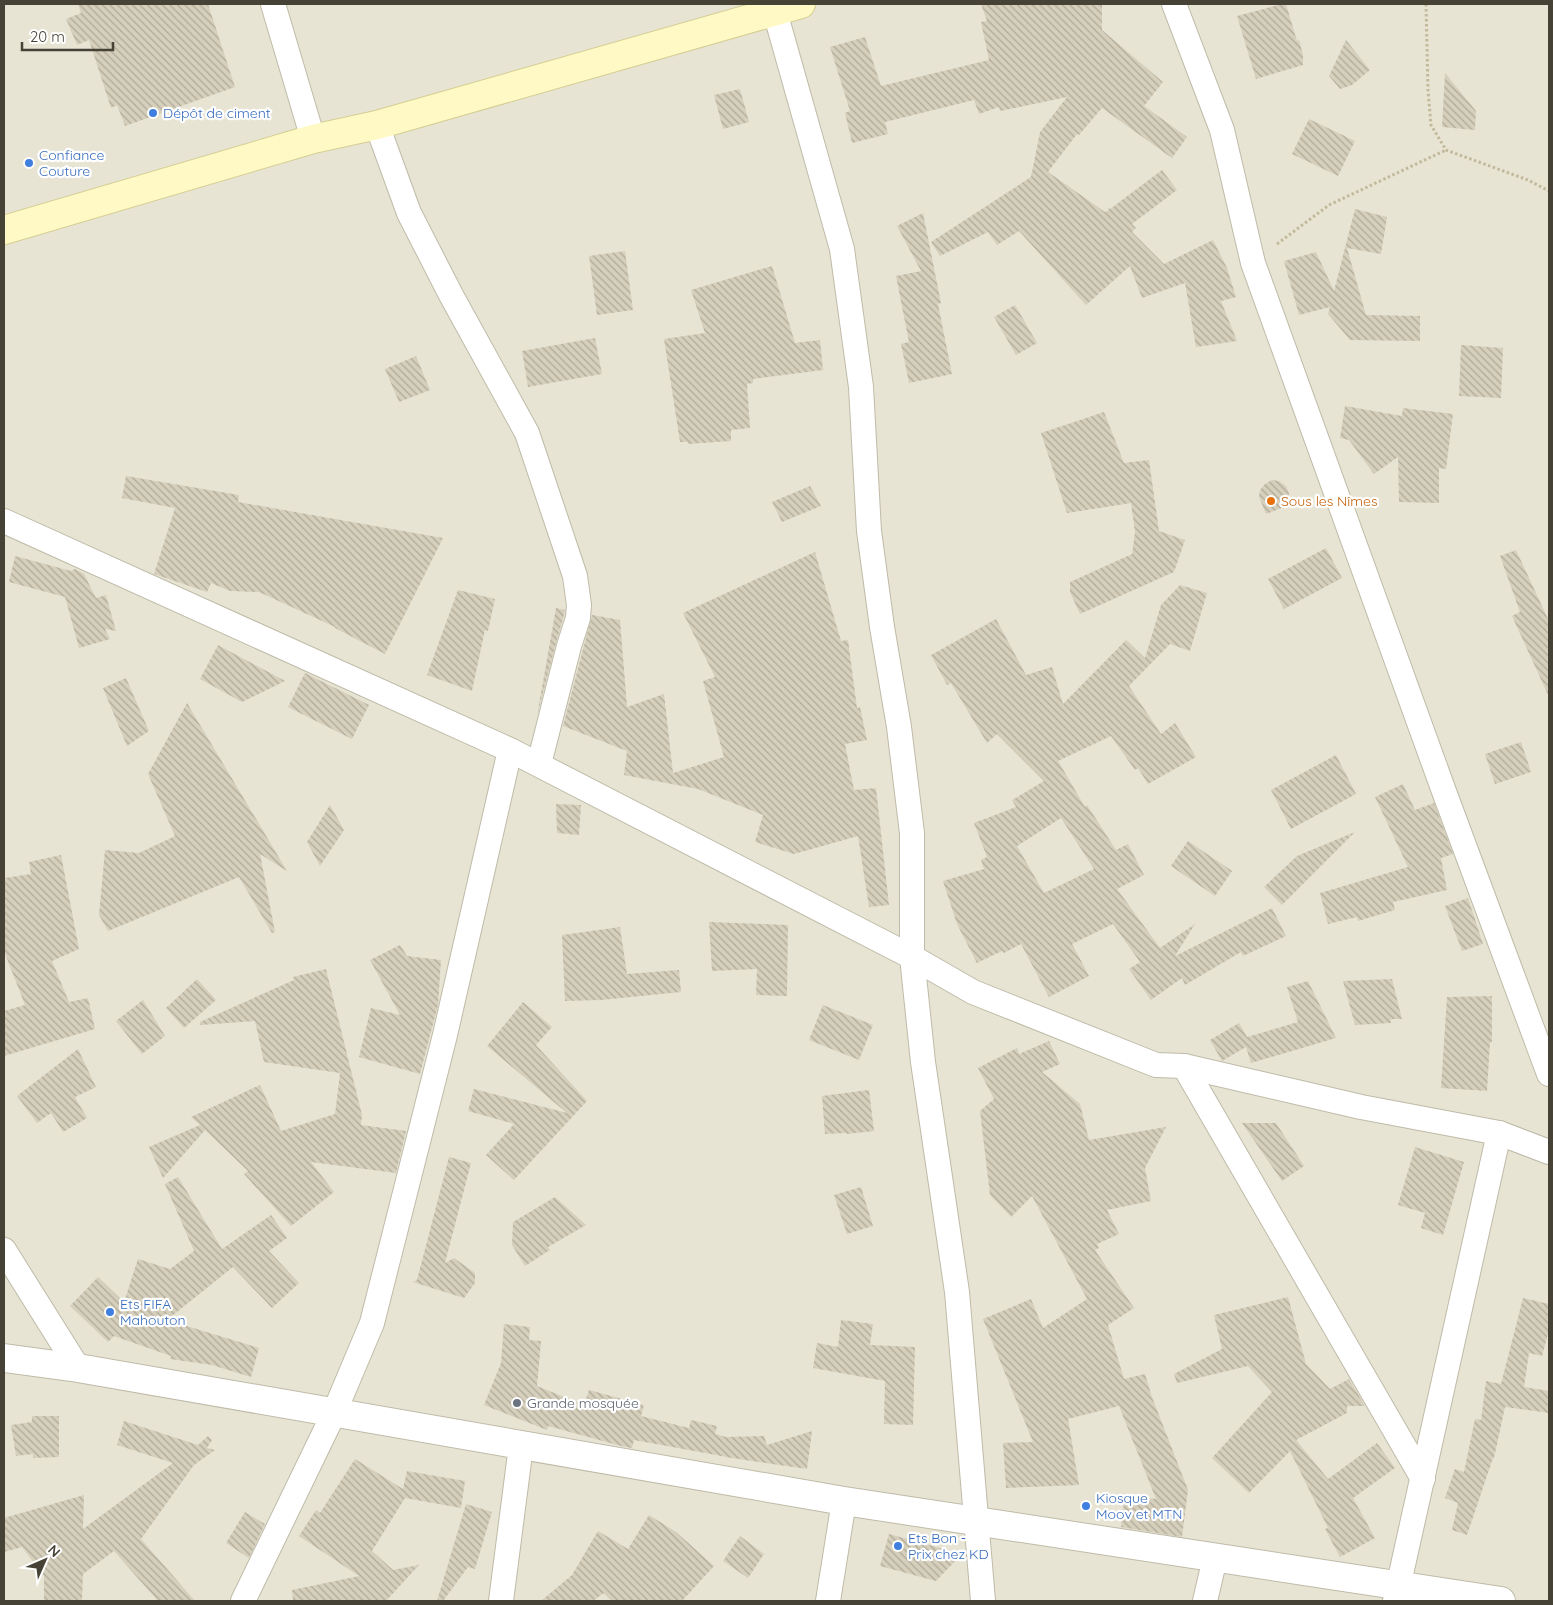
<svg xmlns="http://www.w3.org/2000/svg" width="1553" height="1605" font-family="Quicksand,sans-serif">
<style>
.residential{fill:#e8e4d4}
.building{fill:url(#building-back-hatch);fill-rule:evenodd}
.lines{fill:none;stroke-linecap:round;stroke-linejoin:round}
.minor-casing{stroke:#bfbba8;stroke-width:26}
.tertiary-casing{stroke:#bfbba8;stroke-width:30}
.secondary-casing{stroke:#d5ce94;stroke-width:30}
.path{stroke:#c1b999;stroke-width:3;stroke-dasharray:2.5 2.5;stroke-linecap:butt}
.minor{stroke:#fff;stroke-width:24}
.tertiary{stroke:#fff;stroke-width:28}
.secondary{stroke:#fffac5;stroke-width:28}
.shop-dot{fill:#3f7fe0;stroke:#fff;stroke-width:2}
.food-dot{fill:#e8710a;stroke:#fff;stroke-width:2}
.worship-dot{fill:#6b7280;stroke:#fff;stroke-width:2}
.labels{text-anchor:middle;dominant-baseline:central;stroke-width:4.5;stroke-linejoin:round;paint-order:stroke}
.shop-label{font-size:14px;fill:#366cbe;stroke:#fff;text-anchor:start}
.food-label{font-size:14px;fill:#c56008;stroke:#fff;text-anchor:start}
.worship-label{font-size:14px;fill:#5b616d;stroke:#fff;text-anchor:start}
</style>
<defs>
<pattern id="building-back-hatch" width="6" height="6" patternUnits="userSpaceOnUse" patternTransform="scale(1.25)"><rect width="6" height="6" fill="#d5cfbb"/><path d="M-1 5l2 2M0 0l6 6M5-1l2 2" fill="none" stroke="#afaa99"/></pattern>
</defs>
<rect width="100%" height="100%" fill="#f4f1e6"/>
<rect class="residential" x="4" y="4" width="1545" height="1597"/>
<g class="building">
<path d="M78,4H208L235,87L125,126L117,105L111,108L89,40L77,45L66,19L81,13Z"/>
<path d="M981,4H1102V30L1163,82L1144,106L1187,137L1172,158L1102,108L1079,135L1077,134L1048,172L1105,212L1109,210L1108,208L1110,209L1162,170L1177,190L1132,224L1136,228L1132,232L1164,264L1213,240L1227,268L1236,297L1221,301L1237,341L1196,347L1185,283L1142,298L1130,266L1086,305L1019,231L997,245L988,232L940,256L931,242L1031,177L1040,132L1067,97L1000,111L999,107L979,114L974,100L885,122L888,134L852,143L845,113L850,111L830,47L865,37L881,86L989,60L981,22L987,21Z"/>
<path d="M1282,4H1286L1297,41L1299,40L1303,55V65L1256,79L1237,16Z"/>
<path d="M1346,40L1370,70L1352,85L1340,89L1329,76Z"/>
<path d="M1445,73L1476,111L1475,130L1442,127Z"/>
<path d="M740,89L749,122L723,129L714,95Z"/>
<path d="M1309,119L1355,141L1338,176L1292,154Z"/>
<path d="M1355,209L1387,217L1381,254L1347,248L1366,315L1420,316V341L1350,340L1328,314L1330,307L1299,315L1284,261L1316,252L1334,291Z"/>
<path d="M923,213L941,303L938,304L952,374L909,383L901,344L909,342L896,276L921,271L897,226Z"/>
<path d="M625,251L633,310L597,315L589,256Z"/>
<path d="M772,266L795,343L820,340L823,370L753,379V383L747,384L750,428L731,430V441L688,444V442H680L664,339L705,333L691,290Z"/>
<path d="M1015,305L1037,343L1016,355L994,317Z"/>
<path d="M595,338L602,374L528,387L522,351Z"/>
<path d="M1461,345L1503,348L1501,398L1459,396Z"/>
<path d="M416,356L430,390L399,402L385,369Z"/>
<path d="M1345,406L1402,416L1403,408L1453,414L1446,469L1439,468V503L1399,502L1398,457L1374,474L1349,440L1340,438Z"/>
<path d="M1104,412L1124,463L1149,460L1159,531L1185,540L1174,572L1080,614L1070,592V582L1132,554L1135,532L1131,503L1067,513L1041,433Z"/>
<path d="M126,476L239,495L238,502L443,538L385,654L335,628V627L259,592L230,591L211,583L207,592L154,574L175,508L122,498Z"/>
<path d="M1272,480L1279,481L1286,486L1289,493L1288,501L1284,507L1266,514L1259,497L1260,490L1265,484Z"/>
<path d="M810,486L821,506L782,522L772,502Z"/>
<path d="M1326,548L1342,578L1284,609L1268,579Z"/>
<path d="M1516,550L1549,621V697L1512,616L1520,612L1500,556Z"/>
<path d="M815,552L841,641L848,640L857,708L860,707L867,740L845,744L854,790L876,788L889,905L869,907L858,836L794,854L755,842L763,815L698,789L624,775L627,751L563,726L592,615L620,620L627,707L664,694L673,773L724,757L703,681L715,677L683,613Z"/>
<path d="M15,556L71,571L75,569L84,574L96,598L106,595L116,631L105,629L110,639L79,648L65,597L9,582Z"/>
<path d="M1180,585L1207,593L1190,651L1170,644L1129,686L1161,734L1175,723L1196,757L1148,784L1138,768L1135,770L1111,736L1058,761L1085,807L1087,805L1116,850L1128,844L1144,875L1117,889L1160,948L1195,924L1175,956L1272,908L1286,936L1243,956L1241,952L1185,985L1182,978L1151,1000L1129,969L1140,962L1113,924L1072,944L1089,976L1049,997L1021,944L1004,953L1002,951L977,963L957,924L943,881L984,869L981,860L987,857L974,823L1016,807L1012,800L1044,781L997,734L987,743L951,683L947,685L931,655L996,619L1026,675L1052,667L1063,704L1126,640L1145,658L1161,605ZM1061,818L1094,869L1044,893L1017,846Z"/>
<path d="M458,590L495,599L488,631L485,630L472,691L427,675Z"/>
<path d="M556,608L565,610L564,615L556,643L537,716Z"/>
<path d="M218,645L285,681L242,702L200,679Z"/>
<path d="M305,673L369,705L352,739L288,707Z"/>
<path d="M126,678L149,731L127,746L103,688Z"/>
<path d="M187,703L287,871L260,854L275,932L272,933L239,877L108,931L99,915L105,850L139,853L175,836L148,774Z"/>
<path d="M1521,742L1531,772L1495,784L1485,754Z"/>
<path d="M1336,755L1356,794L1291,829L1271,790Z"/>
<path d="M1403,784L1415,810L1434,803L1453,854L1441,858L1447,890L1393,902L1395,910L1358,921L1357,917L1328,924L1320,893L1408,867L1375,797Z"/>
<path d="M556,804L581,805L579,835L557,833Z"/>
<path d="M330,805L344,830L320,866L307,842Z"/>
<path d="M1355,832L1282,905L1264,887L1297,856Z"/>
<path d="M1188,841L1232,871L1215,896L1171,866Z"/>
<path d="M61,855L79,949L52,961L69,1002L88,998L95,1029L4,1056V1011L25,1005L4,951V878L31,874L29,862Z"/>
<path d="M1468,898L1483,944L1462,951L1445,906Z"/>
<path d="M709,922L788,925L787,996L756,995L757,969L712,971Z"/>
<path d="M620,927L627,974L679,970L681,992L601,1000L565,1001L562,935Z"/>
<path d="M400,945L407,956L441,960L438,1005L420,1074L359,1057L371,1008L400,1015L370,960Z"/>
<path d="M326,969L362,1115L361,1125L406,1131L396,1173L311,1162L334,1192L291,1226L244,1174L248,1171L205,1130L163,1178L149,1147L200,1125L191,1117L260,1085L281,1131L335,1114L340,1073L264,1062L255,1021L200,1025V1022L294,980L293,977Z"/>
<path d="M197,979L216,1000L184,1028L166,1008Z"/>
<path d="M1392,979L1402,1019H1391V1023L1355,1025L1343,981Z"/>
<path d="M1308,981L1336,1038L1251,1063L1246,1047L1222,1061L1210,1040L1239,1023L1247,1037L1298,1022L1287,987Z"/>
<path d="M1492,996V1042H1490L1487,1091L1441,1088L1447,997Z"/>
<path d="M143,1000L165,1036L142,1054L116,1021Z"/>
<path d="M523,1002L552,1027L536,1045L587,1101L514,1180L486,1155L514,1124L468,1111L474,1089L567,1113L487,1046Z"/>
<path d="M823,1005L873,1025L859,1060L809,1040Z"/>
<path d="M1049,1041L1060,1064L1042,1072L1080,1104L1089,1140L1166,1127L1145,1168L1151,1201L1107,1210L1119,1234L1097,1244L1099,1248L1095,1250L1134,1308L1108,1325L1124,1379L1145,1374L1152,1397L1188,1490L1182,1537L1121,1527L1125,1495L1156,1499L1119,1406L1068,1419L1079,1485L1006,1488L1003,1443L1033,1442L983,1319L1031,1299L1043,1328L1087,1299L1032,1196L1011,1217L990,1195L980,1111L994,1099L978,1068L1017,1048L1019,1054Z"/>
<path d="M78,1049L96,1087L75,1097L87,1118L63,1132L51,1113L37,1123L17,1096Z"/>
<path d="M869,1090L874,1131L846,1134V1133L825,1134L822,1096Z"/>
<path d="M1242,1123H1276L1304,1166L1282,1181Z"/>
<path d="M1415,1147L1464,1162L1443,1235L1421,1228L1425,1213L1398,1205Z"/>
<path d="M449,1157L471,1163L445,1263L454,1258L475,1273V1283L464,1298L413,1282L417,1280Z"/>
<path d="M178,1177L222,1249L271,1215L287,1238L269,1251L299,1283L272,1308L233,1267L167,1320L259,1348L251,1377L212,1365L170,1359L171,1356L114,1336L108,1342L70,1306L98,1277L124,1302L138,1259L170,1269L194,1251L165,1184Z"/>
<path d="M861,1187L873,1226L847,1234L834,1195Z"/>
<path d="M555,1197L586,1225L548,1247L550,1250L525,1266L512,1245L513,1222Z"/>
<path d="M1288,1297L1306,1364L1330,1389L1349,1379L1365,1406H1347V1413L1296,1440L1328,1479L1377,1443L1395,1468L1353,1498L1375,1538L1340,1557L1325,1529L1328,1528L1290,1451L1249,1493L1212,1458L1272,1392L1248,1366L1177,1383L1174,1374L1222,1349L1214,1315Z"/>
<path d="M1523,1298L1549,1304V1330L1542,1356L1529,1353L1524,1387L1549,1391V1413L1505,1407L1494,1458H1493L1467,1535L1452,1530L1458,1503L1445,1498L1455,1469L1464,1472L1475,1419L1481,1420L1486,1381L1501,1384Z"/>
<path d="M841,1320L873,1324L870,1345L915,1347L913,1425L884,1424L885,1381L813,1368L817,1343L838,1347Z"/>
<path d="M504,1324L530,1327L529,1340L541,1341L537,1386L584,1405L589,1390L644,1405L641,1416L689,1428L691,1420L717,1426L715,1434L726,1437L764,1436L767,1445L812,1431L807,1469L725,1457H727L634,1440L632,1448L621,1446L548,1426L547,1430L484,1405L501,1363Z"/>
<path d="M32,1416H59V1457L33,1458V1454L16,1456L11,1425L32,1422Z"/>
<path d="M124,1421L198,1445L208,1436L212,1440L207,1448L215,1450L194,1465L141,1539L195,1601H158L114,1551L83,1574L82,1601H44V1576L22,1547L4,1552V1518L84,1495L83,1529L173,1463L117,1445Z"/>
<path d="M355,1459L403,1489L407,1471L465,1481L461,1508L405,1498L372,1551L393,1570L419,1565L386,1601H293L292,1590L359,1576L299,1536L316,1510L320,1513Z"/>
<path d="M466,1504L492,1512L475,1569L468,1567L443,1601H437Z"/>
<path d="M245,1512L265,1524L249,1558L226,1543Z"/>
<path d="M649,1515L676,1532L714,1566L682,1601H612L604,1593L593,1601H541L572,1575L598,1531L628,1549Z"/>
<path d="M889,1534L962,1554L936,1581L880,1566Z"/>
<path d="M740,1536L764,1554L748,1578L723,1561Z"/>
</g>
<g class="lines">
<g class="minor-casing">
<g id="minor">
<path d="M273,4L313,139"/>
<path d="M1174,4L1222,130L1253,263L1442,786L1549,1074"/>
<path d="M775,12L842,249L861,387L869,531L882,627L899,727L912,833V957L923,1062L957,1292L983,1601"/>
<path d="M377,125L409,213L451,295L527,433L575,576L579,605L578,618L569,646L539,764"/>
<path d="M4,521L510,750L912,957L973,992L1156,1065L1184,1066L1361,1107L1499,1133L1549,1152"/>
<path d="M1184,1066L1423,1479"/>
<path d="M4,1250L78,1368"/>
<path d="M243,1601L334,1413L372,1323L445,1035L510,750"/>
<path d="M501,1601L521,1446"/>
<path d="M828,1601L844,1501"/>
<path d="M1205,1601L1215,1558"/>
<path d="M1395,1601L1499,1133"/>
</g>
</g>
<g class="tertiary-casing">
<path id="tertiary" d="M4,1358L78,1368L844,1501L1501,1601"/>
</g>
<g class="secondary-casing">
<path id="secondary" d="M4,230L313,139L377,125L801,4"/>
</g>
<g class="path">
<path d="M1426,4L1428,90L1431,125L1446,150L1528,180L1549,191"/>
<path d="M1277,244L1329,205L1446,150"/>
</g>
<use href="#minor" class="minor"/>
<use href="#tertiary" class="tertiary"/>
<use href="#secondary" class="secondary"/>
</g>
<g class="shop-dot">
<circle cx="153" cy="113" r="5"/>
<circle cx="29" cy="163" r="5"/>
<circle cx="110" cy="1312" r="5"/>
<circle cx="1086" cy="1506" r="5"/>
<circle cx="898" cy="1546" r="5"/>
</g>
<circle class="food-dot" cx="1271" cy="501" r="5"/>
<circle class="worship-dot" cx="517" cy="1403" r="5"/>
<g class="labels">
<g class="shop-label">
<text x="163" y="113">Dépôt de ciment</text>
<text x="39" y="155">Confiance<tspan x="39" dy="16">Couture</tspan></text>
<text x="120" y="1304">Ets FIFA<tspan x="120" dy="16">Mahouton</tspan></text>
<text x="1096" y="1498">Kiosque<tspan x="1096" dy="16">Moov et MTN</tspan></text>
<text x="908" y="1538">Ets Bon -<tspan x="908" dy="16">Prix chez KD</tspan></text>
</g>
<g class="food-label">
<text x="1281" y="501">Sous les Nîmes</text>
</g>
<g class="worship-label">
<text x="527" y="1403">Grande mosquée</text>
</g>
</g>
<rect width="1553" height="1605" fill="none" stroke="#464235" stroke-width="10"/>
<g transform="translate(45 1560) rotate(45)" stroke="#ffffff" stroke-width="4" paint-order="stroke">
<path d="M0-4L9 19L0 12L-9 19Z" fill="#464235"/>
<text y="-8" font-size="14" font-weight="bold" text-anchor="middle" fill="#464235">N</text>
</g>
<path d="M22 42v8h91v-8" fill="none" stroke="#464235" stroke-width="2.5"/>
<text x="30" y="42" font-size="15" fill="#464235" stroke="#ffffff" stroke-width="4" paint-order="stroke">20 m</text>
</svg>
